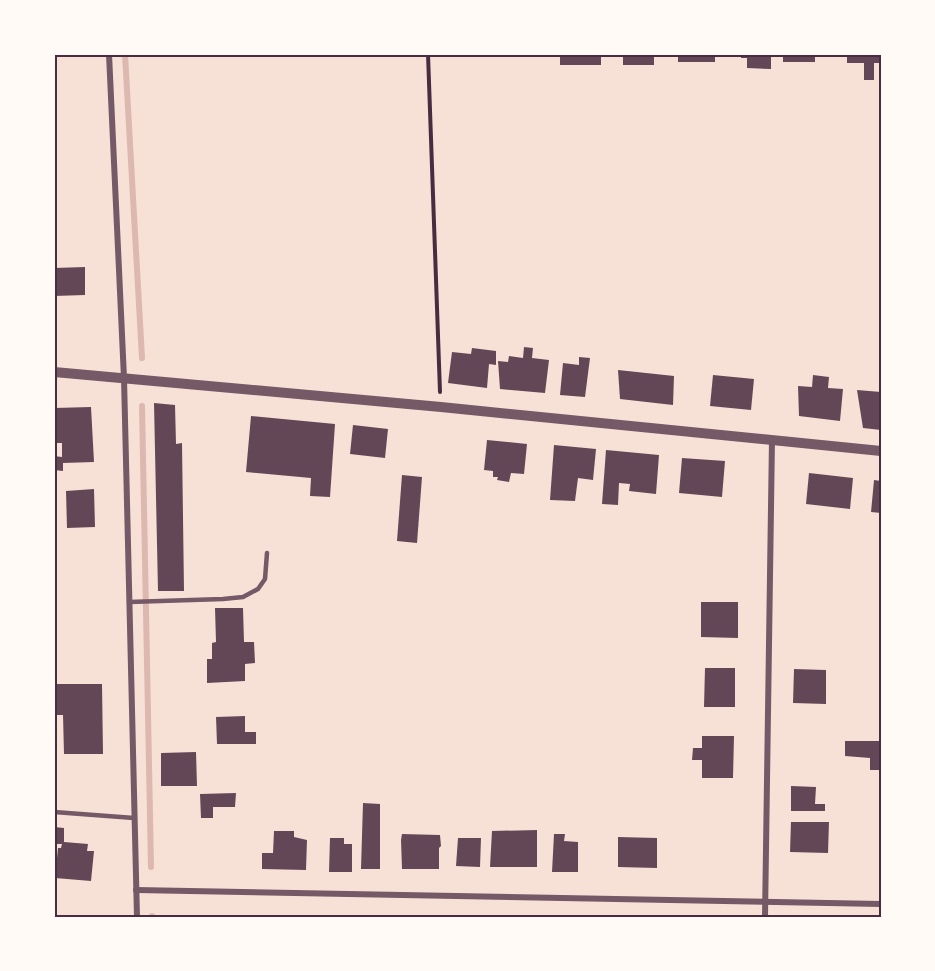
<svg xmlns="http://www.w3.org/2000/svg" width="935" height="971" font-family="Quicksand,sans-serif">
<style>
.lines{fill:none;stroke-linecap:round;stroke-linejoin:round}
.stream{stroke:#dcb8b0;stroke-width:6}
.building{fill:#644757}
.path{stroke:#4a2c40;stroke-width:4}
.service{stroke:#755966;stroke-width:4.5}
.minor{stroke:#755966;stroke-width:6}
.tertiary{stroke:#755966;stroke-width:10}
.neatline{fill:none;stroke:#4a2c40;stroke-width:2}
</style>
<rect width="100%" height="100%" fill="#f7e1d7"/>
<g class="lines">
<g class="stream">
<path d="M125,54L142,358"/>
<path d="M142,406L151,867"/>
<path d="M152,916V917"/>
</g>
</g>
<g class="building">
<rect x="560" y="54" width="41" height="11"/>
<rect x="623" y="54" width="31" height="11"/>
<rect x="678" y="54" width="37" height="8"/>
<path d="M741,54H771V69L747,68V58H741Z"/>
<rect x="783" y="54" width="32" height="8"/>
<path d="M847,54H881V63H874V80H864V63H847Z"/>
<path d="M85,267V295L54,296V268Z"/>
<path d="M524,347L533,348L532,358L549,360L545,393L500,389L498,361L508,362L509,356L523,358Z"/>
<path d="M472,348L496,351V365L489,364L487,388L448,383L452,352L471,354Z"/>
<path d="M579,357L590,358L585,397L560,395L563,363L579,365Z"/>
<path d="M618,370L674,376L673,405L620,399Z"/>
<path d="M713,375L754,379L751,410L710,406Z"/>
<path d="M813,375L829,377L828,388L843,389L840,421L799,416L798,386L812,387Z"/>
<path d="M857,390L881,392V430L863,428Z"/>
<path d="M154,403L175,405L176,444L182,443L184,591H158Z"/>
<path d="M91,407L94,462L63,463V471L54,470V456L62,457V443H54V408Z"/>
<path d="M251,416L335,424L330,497L310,496L311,478L246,472Z"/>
<path d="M353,425L388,429L385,458L350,454Z"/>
<path d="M487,440L527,444L524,474L511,473L509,482L497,480L498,477H493V471L484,470Z"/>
<path d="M554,445L596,449L593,480L578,478L575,501L550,500Z"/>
<path d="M606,450L659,455L656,494L629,491L630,484L619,483L618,505L602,504Z"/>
<path d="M682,458L725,461L722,497L679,493Z"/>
<path d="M809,473L853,478L850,509L806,504Z"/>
<path d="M402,475L422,477L417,543L397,541Z"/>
<path d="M874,480L881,481V513L871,512Z"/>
<path d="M94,489L95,527L67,528L66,491Z"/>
<path d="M701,602H738V638L701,637Z"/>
<path d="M215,608H243L244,642H254L255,663L245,664V681L207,683V659H212V643L216,642Z"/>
<path d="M705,668H735V707H704Z"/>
<path d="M794,669L826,670V704L793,703Z"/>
<path d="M54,684H102L103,754H64L63,715H54Z"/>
<path d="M245,716V732H256V744H217L216,717Z"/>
<path d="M702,736H734L733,778H702V760H692L693,748H702Z"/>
<path d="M845,741H881V770H870V758L845,756Z"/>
<path d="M196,752L197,786H161V753Z"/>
<path d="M791,786L816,787L815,804H825V811H791Z"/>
<path d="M236,793L235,807H213V818H201L200,794Z"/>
<path d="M363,803L380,804V869H361Z"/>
<path d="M791,822H829L828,853L790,852Z"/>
<path d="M54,827L64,828V842L88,844L87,851H94L91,881L55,878L58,848H61L62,844H54Z"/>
<path d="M537,830V867H490L492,831Z"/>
<path d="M274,831H294V837L307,840L306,870L262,869V853H273Z"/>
<path d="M402,834L440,835L441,846L439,848V869H402L401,840Z"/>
<path d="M554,834H565L564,841L578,842V872H552Z"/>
<path d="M618,837L657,838V868L618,867Z"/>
<path d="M330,838H344V844H352V872H329Z"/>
<path d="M458,838H481L480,867L456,866Z"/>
</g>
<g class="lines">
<path class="path" d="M428,54L440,392"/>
<g class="service">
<path d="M129,602L223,599L243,597L258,589L265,579L267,553"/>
<path d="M54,812L134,818"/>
</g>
<g class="minor">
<path d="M109,54L124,378L137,917"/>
<path d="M136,890L881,904"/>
<path d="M765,917L772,439"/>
</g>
<path class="tertiary" d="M54,372L441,407L881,451"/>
</g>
<rect width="935" height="971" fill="none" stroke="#fffaf5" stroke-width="111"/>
<rect x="56" y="56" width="824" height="860" class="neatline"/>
</svg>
